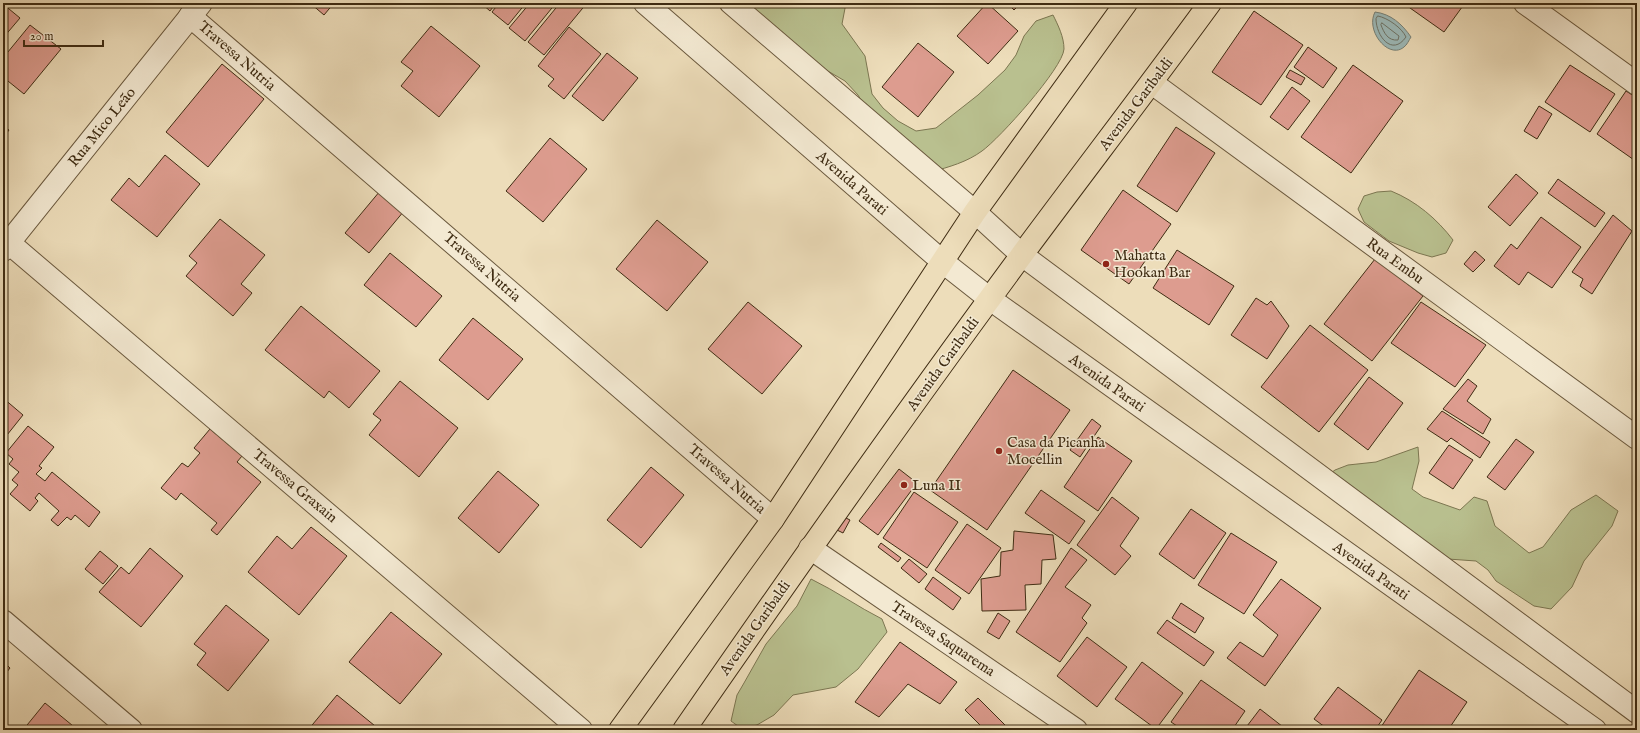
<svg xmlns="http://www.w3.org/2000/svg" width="1640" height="733" font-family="'IM FELL English',serif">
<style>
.green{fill:#b9c08f;stroke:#7c7651}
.water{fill:#9dbab9;stroke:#778177}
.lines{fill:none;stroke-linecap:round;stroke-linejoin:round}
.shore{stroke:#6e7366;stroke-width:1}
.building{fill:#dd9c8f;stroke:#3f2c13}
.minor-casing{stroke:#6a583d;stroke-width:24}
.major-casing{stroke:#3f2c13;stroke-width:24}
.minor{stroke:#f3e9d2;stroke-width:22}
.major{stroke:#edddba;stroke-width:22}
.poi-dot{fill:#8f2418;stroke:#f3e9d2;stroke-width:1.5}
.labels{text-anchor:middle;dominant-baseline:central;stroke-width:3;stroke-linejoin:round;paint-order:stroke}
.street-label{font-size:15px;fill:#3f2c13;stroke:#f3e9d2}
.poi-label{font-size:15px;fill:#3f2c13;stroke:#f3e9d2;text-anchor:start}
</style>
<rect width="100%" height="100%" fill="#edddba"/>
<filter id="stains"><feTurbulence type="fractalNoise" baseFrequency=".005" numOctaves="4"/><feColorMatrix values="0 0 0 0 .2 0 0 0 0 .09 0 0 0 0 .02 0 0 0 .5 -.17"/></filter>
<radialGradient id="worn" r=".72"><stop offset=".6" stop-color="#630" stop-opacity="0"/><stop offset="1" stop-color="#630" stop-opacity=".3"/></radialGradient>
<g class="green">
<path d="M741,3H846L842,24L865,56L872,94L883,108L898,121L916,131L936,128L978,95L1005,70L1016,55L1024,36L1036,21L1053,15C1058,25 1064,37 1064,49C1063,68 999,139 982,151C967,162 949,167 931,172L867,110L858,95L845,81L814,63Z"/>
<path d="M1391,191C1416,201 1437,219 1453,240L1446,253L1432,257L1418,253L1389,241L1364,222L1358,209L1364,196L1377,192Z"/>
<path d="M1418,447L1419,461L1412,489L1423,497L1460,510L1474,497L1487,501L1495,526L1529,553L1543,547L1571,510L1596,495L1618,511L1612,526L1584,561L1572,587L1551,609L1534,606L1496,581L1488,570L1476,561L1448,559L1377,530L1339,503L1323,479L1335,470L1348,465L1376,462Z"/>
<path d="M811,579C836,591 858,607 882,619L887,632L858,669L836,687L793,695L774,715L757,725L742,729L731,721L737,695L744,683L766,644L797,606Z"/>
</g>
<path class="water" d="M1375,12C1391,14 1402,24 1411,37C1409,40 1407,45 1404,47C1389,60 1365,31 1375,12Z"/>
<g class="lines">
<g class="shore">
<path d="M1378,16C1388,18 1402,28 1406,37C1392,57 1376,36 1376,19Z"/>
<path d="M1382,23L1399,36L1398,40C1388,41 1384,33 1381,25Z"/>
</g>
</g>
<g class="building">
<path d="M310,3H334L324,15Z"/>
<path d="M481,3H496L490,11Z"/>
<path d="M499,3H526L508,25L492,12Z"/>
<path d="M530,3H556L525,41L509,28Z"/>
<path d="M560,3H587L544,55L528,42Z"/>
<path d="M987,3L1018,31L988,64L957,36Z"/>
<path d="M1007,3H1021L1014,10Z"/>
<path d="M1403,3H1465L1444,32Z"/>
<path d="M3,4L20,18L3,38Z"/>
<path d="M1254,11L1303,45L1261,105L1212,72Z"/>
<path d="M30,25L61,49L24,94L3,77V58Z"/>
<path d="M431,26L480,66L439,117L401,86L413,71L401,62Z"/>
<path d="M569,27L601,54L564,99L548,86L554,79L538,66Z"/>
<path d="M918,43L954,72L918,117L882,87Z"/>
<path d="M1308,47L1337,68L1323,88L1294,67Z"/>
<path d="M607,53L638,78L603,121L572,96Z"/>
<path d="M222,64L264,99L208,167L166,132Z"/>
<path d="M1353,65L1403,101L1351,173L1301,137Z"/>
<path d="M1570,65L1615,94L1590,132L1545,102Z"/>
<path d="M1290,70L1305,78L1301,85L1286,77Z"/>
<path d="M1292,87L1310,101L1288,130L1270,117Z"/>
<path d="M1626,91L1637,98V162L1597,134Z"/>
<path d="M1539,106L1552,114L1537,139L1524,131Z"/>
<path d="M3,126L9,130L3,138Z"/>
<path d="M1176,127L1215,153L1177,212L1137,186Z"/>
<path d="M550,138L587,169L543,222L506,191Z"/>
<path d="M165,155L200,184L157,237L111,200L129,178L139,187Z"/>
<path d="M1516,174L1538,193L1510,226L1488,207Z"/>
<path d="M1558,179L1605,213L1595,227L1548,193Z"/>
<path d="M1123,190L1171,224L1129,284L1081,250Z"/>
<path d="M380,191L404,211L369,253L345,233Z"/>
<path d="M1613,215L1632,231L1592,294L1580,286L1583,279L1572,272Z"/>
<path d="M1541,217L1581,247L1552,288L1528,272L1519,285L1494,266L1511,244L1517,249Z"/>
<path d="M220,219L265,255L241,284L252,293L233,316L186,276L197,263L189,256Z"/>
<path d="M657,220L708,262L667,311L616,269Z"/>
<path d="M1177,250L1234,286L1209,325L1153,288Z"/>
<path d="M1475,251L1485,260L1473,272L1464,264Z"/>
<path d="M390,253L442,296L416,327L364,285Z"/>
<path d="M1375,259L1423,296L1372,361L1324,324Z"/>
<path d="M1256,298L1267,305L1271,301L1289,326L1267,359L1231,335Z"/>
<path d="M748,302L802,346L762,394L708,349Z"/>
<path d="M1421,302L1486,345L1455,387L1391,343Z"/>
<path d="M301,306L380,371L349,408L329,391L324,398L265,350Z"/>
<path d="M473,318L523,359L488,400L439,360Z"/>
<path d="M1310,325L1368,370L1319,432L1261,387Z"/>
<path d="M1013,370L1070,410L987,530L930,490Z"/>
<path d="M1369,377L1403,403L1368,450L1334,424Z"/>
<path d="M1468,379L1477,386L1467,401L1491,419L1483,434L1443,409Z"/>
<path d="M400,381L458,428L419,477L369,435L381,420L373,414Z"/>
<path d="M3,398L23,415L3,440Z"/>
<path d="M1442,411L1490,442L1480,458L1451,438L1447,442L1427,429Z"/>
<path d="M1092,419L1101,426L1080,457L1070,450Z"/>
<path d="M28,426L54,447L39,466L42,468L36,474L45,481L52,472L100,512L89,527L75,515L71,520L67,517L58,526L51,520L59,511L39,493L35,498L38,501L30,511L10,494L18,485L12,480L19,472L9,464L13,459L6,453Z"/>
<path d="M210,429L242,456L237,462L261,482L217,535L211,530L217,523L181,493L176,500L161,488L182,463L188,467L200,453L194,448Z"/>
<path d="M1098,437L1132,461L1098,511L1064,487Z"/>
<path d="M1516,439L1534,452L1505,490L1487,477Z"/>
<path d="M1449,445L1473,460L1453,489L1429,473Z"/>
<path d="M651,467L684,495L641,548L607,520Z"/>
<path d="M899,469L917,483L878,535L859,521Z"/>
<path d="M498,471L539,505L499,553L458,518Z"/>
<path d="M1041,490L1085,521L1069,544L1025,513Z"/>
<path d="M914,492L958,522L927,568L883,538Z"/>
<path d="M1112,497L1139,518L1120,546L1131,556L1115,575L1077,545Z"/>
<path d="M1191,509L1226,533L1194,579L1159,554Z"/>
<path d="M844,517L850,520L843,533L837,530Z"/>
<path d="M967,524L1001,548L969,594L935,570Z"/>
<path d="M311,527L347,556L299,615L248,572L277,536L292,549Z"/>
<path d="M1014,531L1053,535L1056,559L1042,560L1041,584L1025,585L1026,610L982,611L981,579L1000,576L1001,552L1013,550Z"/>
<path d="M1231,533L1277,562L1244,614L1198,585Z"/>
<path d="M881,543L901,558L898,562L878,547Z"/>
<path d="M150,548L183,576L141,627L99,592L121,567L129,574Z"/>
<path d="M1071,548L1087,560L1065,587L1091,605L1082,618L1087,623L1060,662L1016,632Z"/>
<path d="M100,551L118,566L103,584L85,569Z"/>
<path d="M909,559L927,574L919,583L901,568Z"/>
<path d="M933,577L961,598L953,610L925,589Z"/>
<path d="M1281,579L1321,608L1265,686L1227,658L1240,642L1263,657L1278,635L1253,615Z"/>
<path d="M1181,603L1204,618L1195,633L1172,618Z"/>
<path d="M226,605L269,640L228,691L197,665L206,653L194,644Z"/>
<path d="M391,612L442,654L400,704L349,662Z"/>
<path d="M998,613L1010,621L999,639L987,632Z"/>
<path d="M1167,620L1214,652L1204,666L1157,633Z"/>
<path d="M1087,637L1127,667L1097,707L1057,676Z"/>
<path d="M900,642L957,682L940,704L908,684L879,717L855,702Z"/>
<path d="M3,661L10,668L3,677Z"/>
<path d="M1142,662L1183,693L1156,729L1115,699Z"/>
<path d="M1419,670L1467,702L1448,730H1379Z"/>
<path d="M1201,680L1245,711L1232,730H1183L1171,722Z"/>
<path d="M1338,687L1382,720L1375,730H1329L1314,719Z"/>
<path d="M337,695L380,730H308Z"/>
<path d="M978,698L1010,730H985L965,710Z"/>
<path d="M45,703L78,730H23Z"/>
<path d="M1260,709L1287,730H1244Z"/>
</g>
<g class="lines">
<g class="minor-casing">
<g id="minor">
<path d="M645,3L943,262L990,299L1595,730"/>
<path d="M731,3L975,212L1022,255L1637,712"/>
<path d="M1525,3L1637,84"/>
<path d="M190,16L773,519"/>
<path d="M1152,83L1637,438"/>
<path d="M9,243L581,730"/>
<path d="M3,250L201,3"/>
<path d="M810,548L1076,730"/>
<path d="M3,621L131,730"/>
</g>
</g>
<g class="major-casing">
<g id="major">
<path d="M620,730L773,519L975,212L1126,3"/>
<path d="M684,730C794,571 906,412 1021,256C1084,171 1148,88 1210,3"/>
</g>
</g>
<use href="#minor" class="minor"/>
<use href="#major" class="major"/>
</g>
<g class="poi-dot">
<circle cx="1106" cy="264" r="4"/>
<circle cx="999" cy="451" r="4"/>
<circle cx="904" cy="485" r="4"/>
</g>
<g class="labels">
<g class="street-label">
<text transform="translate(237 56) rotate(41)">Travessa Nutria</text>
<text transform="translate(1136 104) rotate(-53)">Avenida Garibaldi</text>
<text transform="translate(102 127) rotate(-51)">Rua Mico Leão</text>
<text transform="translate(852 183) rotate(41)">Avenida Parati</text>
<text transform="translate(1395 261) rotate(36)">Rua Embu</text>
<text transform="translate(482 267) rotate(41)">Travessa Nutria</text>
<text transform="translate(943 364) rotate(-54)">Avenida Garibaldi</text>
<text transform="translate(1107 383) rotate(35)">Avenida Parati</text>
<text transform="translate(727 479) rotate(41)">Travessa Nutria</text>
<text transform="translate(295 486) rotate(40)">Travessa Graxain</text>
<text transform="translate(1371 571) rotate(35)">Avenida Parati</text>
<text transform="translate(755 628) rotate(-55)">Avenida Garibaldi</text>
<text transform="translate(943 639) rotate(34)">Travessa Saquarema</text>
</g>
<g class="poi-label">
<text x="1114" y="255">Mahatta<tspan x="1114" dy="17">Hookan Bar</tspan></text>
<text x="1007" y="442">Casa da Picanha<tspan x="1007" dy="17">Mocellin</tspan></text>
<text x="912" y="485">Luna II</text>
</g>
</g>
<rect width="1640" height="733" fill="none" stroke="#edddba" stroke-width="16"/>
<rect x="4" y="4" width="1632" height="725" fill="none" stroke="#3f2c13" stroke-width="2"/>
<rect x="8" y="8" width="1624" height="717" fill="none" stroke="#3f2c13"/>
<path d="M24 40v6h79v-6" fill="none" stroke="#3f2c13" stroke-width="2"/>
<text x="30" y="40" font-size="12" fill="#3f2c13" stroke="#f3e9d2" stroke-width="3" paint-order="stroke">20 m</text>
<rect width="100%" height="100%" filter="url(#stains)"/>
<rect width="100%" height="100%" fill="url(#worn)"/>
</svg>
